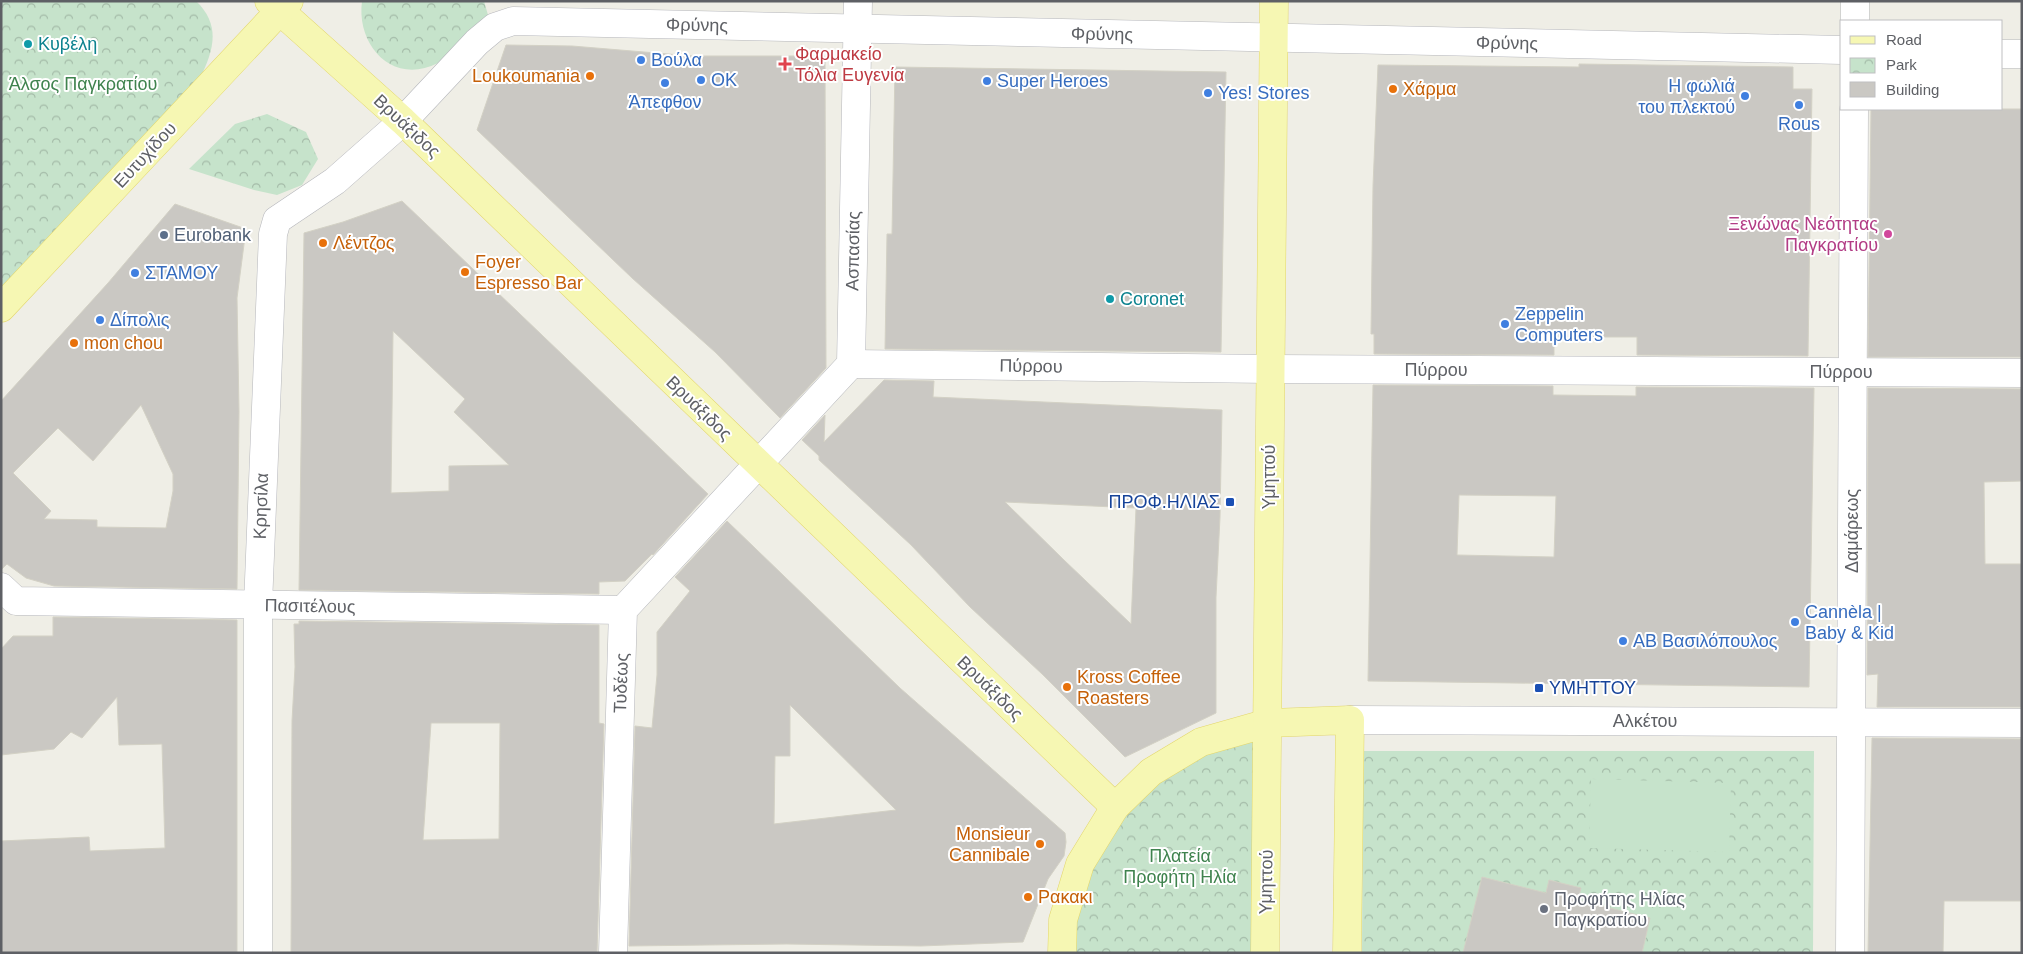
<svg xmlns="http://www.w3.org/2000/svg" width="2023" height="954" font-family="Helvetica,sans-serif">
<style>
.park{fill:url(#park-crowns)}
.pitch{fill:#c6e3cb}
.building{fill:#cac8c3;stroke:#d3d1c5;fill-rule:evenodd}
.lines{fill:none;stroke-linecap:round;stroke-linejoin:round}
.minor-casing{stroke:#b6b7bc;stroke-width:29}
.major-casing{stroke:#e3d66b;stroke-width:29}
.minor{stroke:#fff;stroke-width:28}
.major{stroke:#f6f7b3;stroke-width:28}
.culture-dot{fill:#0f9aa8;stroke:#fff;stroke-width:2}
.shop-dot{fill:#3f7fe0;stroke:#fff;stroke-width:2}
.health-dot{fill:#e0444e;stroke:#fff;stroke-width:2}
.food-dot{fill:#e8710a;stroke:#fff;stroke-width:2}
.hotel-dot{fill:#d1479c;stroke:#fff;stroke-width:2}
.service-dot{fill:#5c6f8a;stroke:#fff;stroke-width:2}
.transit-dot{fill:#1a4fb4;stroke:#fff;stroke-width:2}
.worship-dot{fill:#6b7280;stroke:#fff;stroke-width:2}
.labels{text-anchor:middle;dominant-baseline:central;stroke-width:4;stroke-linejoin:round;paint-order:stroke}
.street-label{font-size:18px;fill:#5e6065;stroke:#fff}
.culture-label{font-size:18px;fill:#0d838f;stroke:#fff;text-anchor:start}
.health-label{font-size:18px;fill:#be3a42;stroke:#fff;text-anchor:start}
.shop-label{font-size:18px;fill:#366cbe;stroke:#fff;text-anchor:start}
.food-label{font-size:18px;fill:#c56008;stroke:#fff;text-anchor:start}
.park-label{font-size:18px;fill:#3f834e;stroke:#fff}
.hotel-label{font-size:18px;fill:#b23c85;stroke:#fff;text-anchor:end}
.service-label{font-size:18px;fill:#4e5e75;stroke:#fff;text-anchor:start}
.transit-label{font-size:18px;fill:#164399;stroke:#fff;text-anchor:end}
.worship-label{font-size:18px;fill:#5b616d;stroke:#fff;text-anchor:start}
</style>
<defs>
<pattern id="park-crowns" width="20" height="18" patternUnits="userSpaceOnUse" patternTransform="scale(1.25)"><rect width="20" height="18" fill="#c6e3cb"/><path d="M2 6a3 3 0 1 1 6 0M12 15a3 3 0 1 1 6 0" fill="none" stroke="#a4bba8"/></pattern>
</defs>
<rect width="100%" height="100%" fill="#efeee6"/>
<g class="park">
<path d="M1,1H196C221,25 214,50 200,78L1,293Z"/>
<path d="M362,1H484L488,15C474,29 454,54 438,63C393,86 356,46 362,1Z"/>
<path d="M267,114L306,132L318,159L302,185L277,195L254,190L189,169L235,124Z"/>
<path d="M1268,723L1265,953H1062L1080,864L1151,772Z"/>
<path d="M1363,751H1814L1813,953H1362Z"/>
</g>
<path class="pitch" d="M1591,779L1731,783L1729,852L1589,848Z"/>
<g class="building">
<path d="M506,45L572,46L692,56H825L826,368L780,418L715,352L632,278L477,130Z"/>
<path d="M1579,64L1793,67V89H1812L1808,356L1637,355V337H1554V355L1374,354V334H1371L1373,186L1378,65L1579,67Z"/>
<path d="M895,67L1226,72L1221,352L885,349L887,234H892Z"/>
<path d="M1871,109H2022V357H1868Z"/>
<path d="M402,201L708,494L653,555L652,554L625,581L599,582V594L299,590L304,233L343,222ZM393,331L465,399L454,412L509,465L449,466V491L391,493Z"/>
<path d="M175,204L246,229L237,298L239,412L237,589L54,586L26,578L7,564L1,570V401L108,283ZM141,405L173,474V491L166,528L97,527V520L44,519L51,511L13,473L58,428L93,461Z"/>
<path d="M884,380L934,381L933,397L1222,410L1220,517L1216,597V713L1125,757L1042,674L970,607L911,545L819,460V456L802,440L825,415L824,442ZM1005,502L1136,508L1131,624L1064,560Z"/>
<path d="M1373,385L1553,386V395L1636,396V387L1814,388L1809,687L1368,681ZM1459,495L1556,496L1554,557L1457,555Z"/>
<path d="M1868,388L2022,389V481L1984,482L1985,564H2022V707H1877L1878,674L1867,675Z"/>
<path d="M727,521L900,688L1065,833L1066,842L1064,856L1048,879L1023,942L921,946L787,944L629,946L635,726L652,728L657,675V632L690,591L675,577ZM790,705L896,810L774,824L775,756H790Z"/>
<path d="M53,617L237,620V953H1V841L89,837L90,851L165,848L162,744L119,745L117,697L82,738L71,732L54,749L1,755V649L13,636H53Z"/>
<path d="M299,621L599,625V723L604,724L597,953H291L292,721L295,667L294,624H299ZM431,723H500L499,839L423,840Z"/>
<path d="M1872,738L2022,739V901H1944L1943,953H1868Z"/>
<path d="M1482,877L1546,893L1549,880L1581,888L1578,900L1650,918L1642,953H1463Z"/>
</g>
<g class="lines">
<g class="minor-casing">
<g id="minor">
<path d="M1855,21V1"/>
<path d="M2002,54H2022"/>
<path d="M851,364L1270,369L2022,373"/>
<path d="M1,587L16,601L623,610"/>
<path d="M1350,720L2022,723"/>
<path d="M258,953V605L273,234L277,220L335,181L403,121L477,42L495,27L513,21L1842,50"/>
<path d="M613,953L623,610L851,364L858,1"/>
<path d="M1850,953L1854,109"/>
</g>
</g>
<g class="major-casing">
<g id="major">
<path d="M269,1L403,121L1115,807"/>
<path d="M1,308L289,1"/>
<path d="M1062,953L1063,920L1080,864L1115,807L1151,772L1201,742L1268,723L1350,720L1347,953"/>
<path d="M1265,953L1274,1"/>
</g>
</g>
<use href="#minor" class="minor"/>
<use href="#major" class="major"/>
</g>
<g class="culture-dot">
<circle cx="28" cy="44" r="5"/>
<circle cx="1110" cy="299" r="5"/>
</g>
<g class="shop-dot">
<circle cx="641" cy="60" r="5"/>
<circle cx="701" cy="80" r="5"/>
<circle cx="987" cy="81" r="5"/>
<circle cx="665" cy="83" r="5"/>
<circle cx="1208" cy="93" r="5"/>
<circle cx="1745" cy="96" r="5"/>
<circle cx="1799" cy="105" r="5"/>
<circle cx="135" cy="273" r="5"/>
<circle cx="100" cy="320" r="5"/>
<circle cx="1505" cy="324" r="5"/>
<circle cx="1795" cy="622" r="5"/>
<circle cx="1623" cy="641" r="5"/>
</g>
<path class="health-dot" d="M782.5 56.5h5v5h5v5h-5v5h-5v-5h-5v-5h5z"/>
<g class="food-dot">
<circle cx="590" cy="76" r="5"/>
<circle cx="1393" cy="89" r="5"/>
<circle cx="323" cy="243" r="5"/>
<circle cx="465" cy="272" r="5"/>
<circle cx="74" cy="343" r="5"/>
<circle cx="1067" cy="687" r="5"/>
<circle cx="1040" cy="844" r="5"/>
<circle cx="1028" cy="897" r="5"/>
</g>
<circle class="hotel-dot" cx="1888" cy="234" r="5"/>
<circle class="service-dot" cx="164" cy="235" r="5"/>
<g class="transit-dot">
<rect x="1225" y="497" width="10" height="10" rx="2.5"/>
<rect x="1534" y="683" width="10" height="10" rx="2.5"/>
</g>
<circle class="worship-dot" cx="1544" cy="909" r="5"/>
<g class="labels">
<g class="street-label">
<text transform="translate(697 25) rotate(1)">Φρύνης</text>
<text transform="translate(1102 34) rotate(1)">Φρύνης</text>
<text transform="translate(1507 43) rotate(1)">Φρύνης</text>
<text transform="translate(407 126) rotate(43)">Βρυάξιδος</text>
<text transform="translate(145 155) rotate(-47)">Ευτυχίδου</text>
<text transform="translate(853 251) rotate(-89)">Ασπασίας</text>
<text transform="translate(1031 366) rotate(1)">Πύρρου</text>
<text x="1436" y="370">Πύρρου</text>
<text x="1841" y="372">Πύρρου</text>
<text transform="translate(699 408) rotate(44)">Βρυάξιδος</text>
<text transform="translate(1269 477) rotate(-90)">Υμηττού</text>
<text transform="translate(261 506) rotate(-88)">Κρησίλα</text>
<text transform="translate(1852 531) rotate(-90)">Δαμάρεως</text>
<text transform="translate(310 606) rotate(1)">Πασιτέλους</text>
<text transform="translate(621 683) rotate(-88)">Τυδέως</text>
<text transform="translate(990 688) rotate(44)">Βρυάξιδος</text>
<text x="1645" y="721">Αλκέτου</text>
<text transform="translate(1266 882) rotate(-89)">Υμηττού</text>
</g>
<g class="culture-label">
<text x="38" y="44">Κυβέλη</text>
<text x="1120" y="299">Coronet</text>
</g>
<g class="health-label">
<text x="795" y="54">Φαρμακείο<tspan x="795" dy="21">Τόλια Ευγενία</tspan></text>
</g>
<g class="shop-label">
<text x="651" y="60">Βούλα</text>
<text x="711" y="80">OK</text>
<text x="997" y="81">Super Heroes</text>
<text x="1735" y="86" text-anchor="end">Η φωλιά<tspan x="1735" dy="21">του πλεκτού</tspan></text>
<text x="1218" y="93">Yes! Stores</text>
<text x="665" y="102" text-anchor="middle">Άπεφθον</text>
<text x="1799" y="124" text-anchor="middle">Rous</text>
<text x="145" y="273">ΣΤΑΜΟΥ</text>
<text x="1515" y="314">Zeppelin<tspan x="1515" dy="21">Computers</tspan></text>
<text x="110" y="320">Δίπολις</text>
<text x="1805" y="612">Cannèla |<tspan x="1805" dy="21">Baby &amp; Kid</tspan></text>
<text x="1633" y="641">ΑΒ Βασιλόπουλος</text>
</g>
<g class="food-label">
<text x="580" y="76" text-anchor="end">Loukoumania</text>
<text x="1403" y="89">Χάρμα</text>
<text x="333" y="243">Λέντζος</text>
<text x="475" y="262">Foyer<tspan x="475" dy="21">Espresso Bar</tspan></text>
<text x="84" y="343">mon chou</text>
<text x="1077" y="677">Kross Coffee<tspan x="1077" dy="21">Roasters</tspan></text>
<text x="1030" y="834" text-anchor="end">Monsieur<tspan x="1030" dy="21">Cannibale</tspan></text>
<text x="1038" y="897">Ρακακι</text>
</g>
<g class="park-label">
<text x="83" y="84">Άλσος Παγκρατίου</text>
<text x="1180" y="856">Πλατεία<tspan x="1180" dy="21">Προφήτη Ηλία</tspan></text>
</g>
<g class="hotel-label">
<text x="1878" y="224">Ξενώνας Νεότητας<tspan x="1878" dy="21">Παγκρατίου</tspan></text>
</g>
<g class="service-label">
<text x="174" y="235">Eurobank</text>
</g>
<g class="transit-label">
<text x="1220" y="502">ΠΡΟΦ.ΗΛΙΑΣ</text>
<text x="1549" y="688" text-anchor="start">ΥΜΗΤΤΟΥ</text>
</g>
<g class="worship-label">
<text x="1554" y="899">Προφήτης Ηλίας<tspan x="1554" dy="21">Παγκρατίου</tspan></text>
</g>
</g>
<rect width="2023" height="954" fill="none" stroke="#5e6065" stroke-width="5"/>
<rect x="1840" y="20" width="162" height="90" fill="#ffffff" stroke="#bfbfc1"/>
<rect x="1850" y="36" width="25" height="8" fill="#f6f7b3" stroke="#bfbfc1"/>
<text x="1886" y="45" font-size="15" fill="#5e6065">Road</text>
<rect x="1850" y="58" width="25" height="15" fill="url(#park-crowns)" stroke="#bfbfc1"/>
<text x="1886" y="70" font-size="15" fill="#5e6065">Park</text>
<rect x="1850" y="82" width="25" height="15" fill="#cac8c3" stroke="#bfbfc1"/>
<text x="1886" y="95" font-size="15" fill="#5e6065">Building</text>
</svg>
